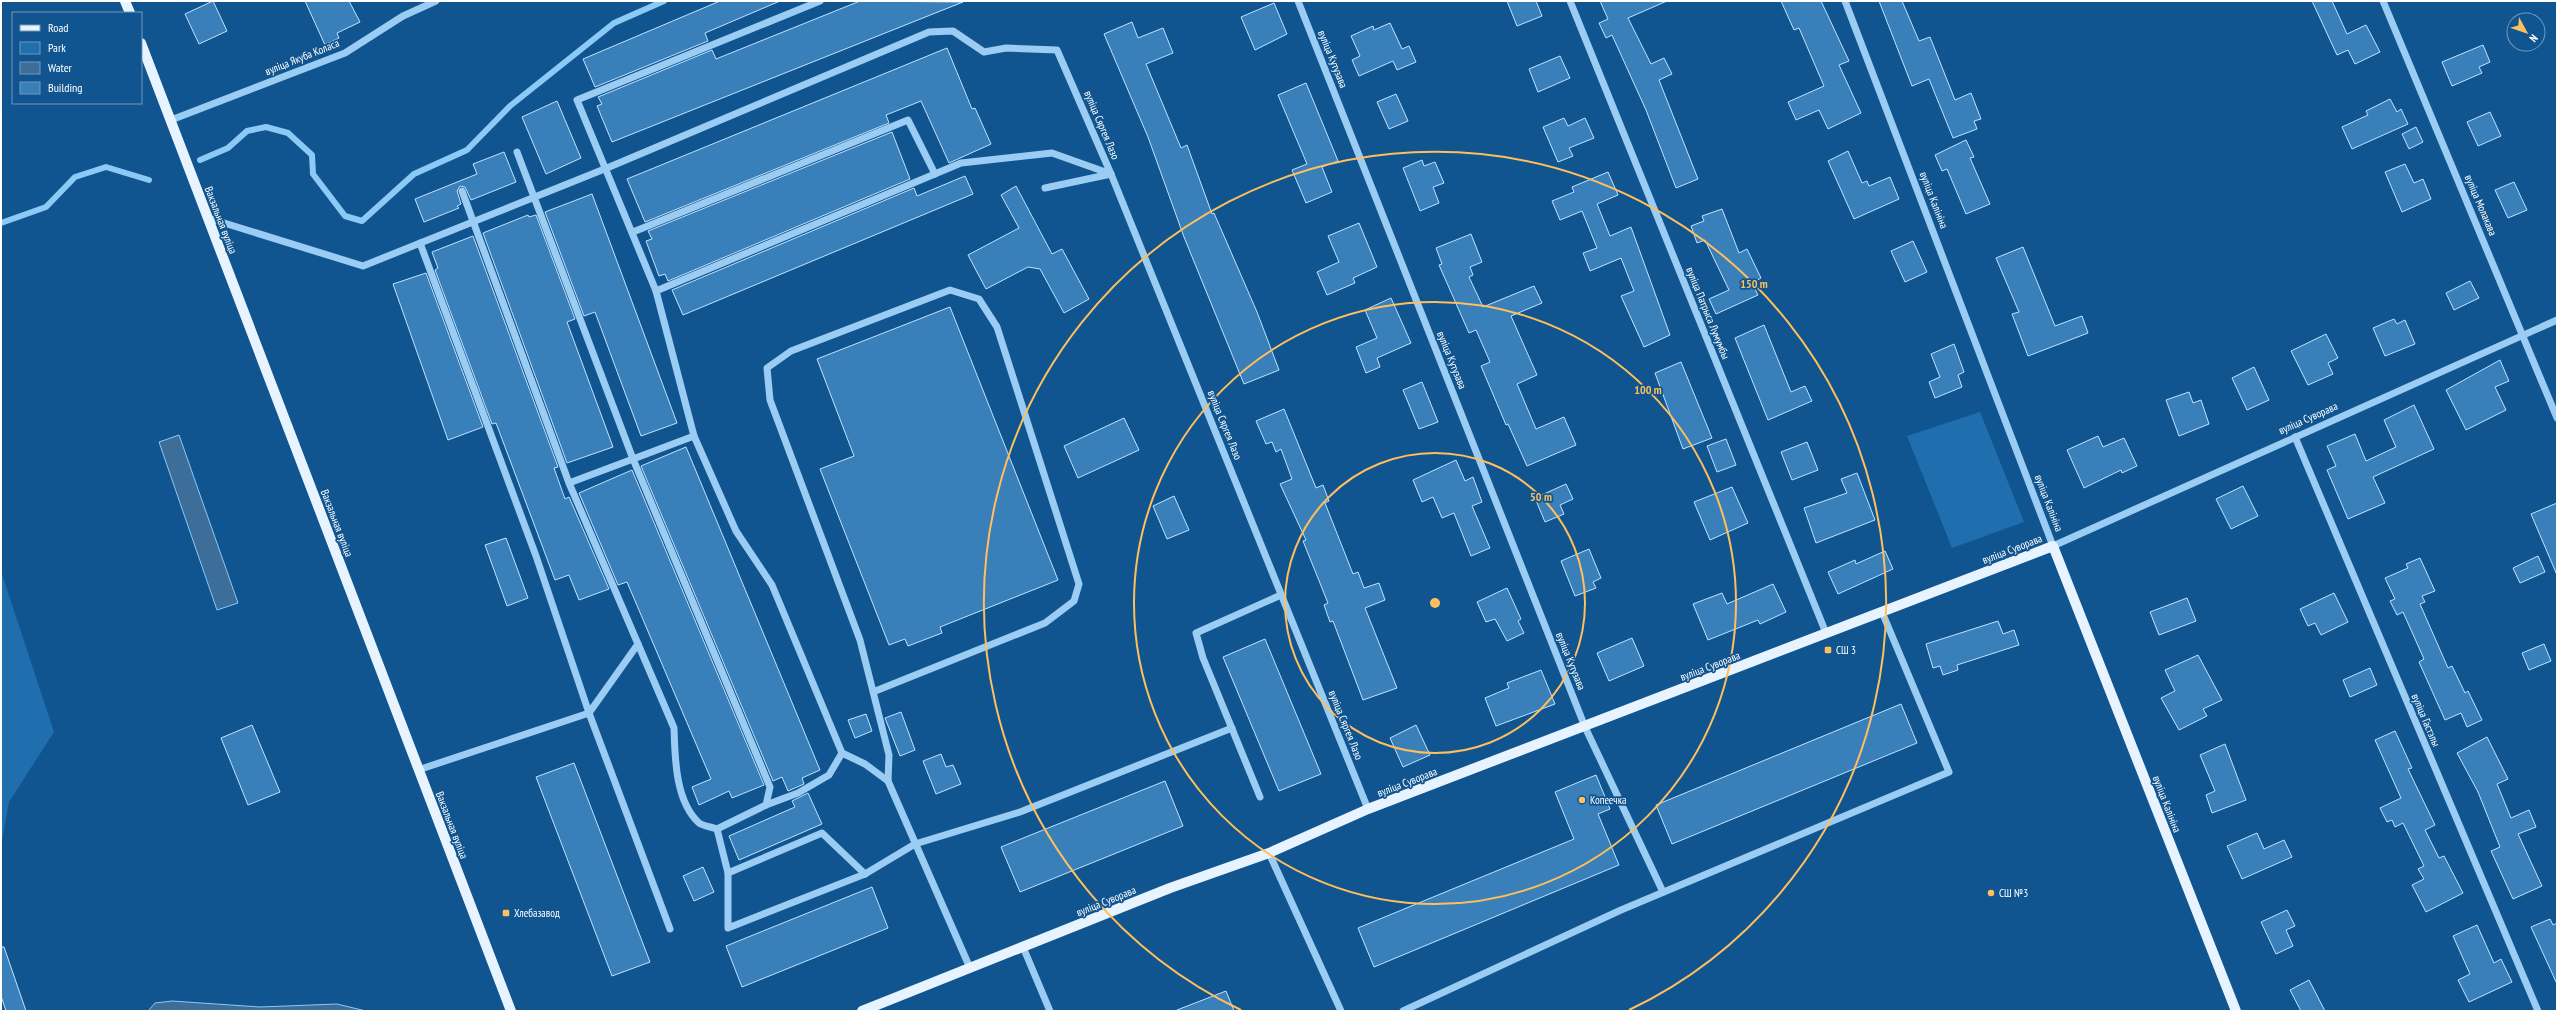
<svg xmlns="http://www.w3.org/2000/svg" width="2558" height="1012" font-family="'PT Sans Narrow',sans-serif">
<style>
.green{fill:#1f6eae}
.water{fill:#3c6e99;stroke:#8cc9f6}
.lines{fill:none;stroke-linecap:round;stroke-linejoin:round}
.stream{stroke:#8cc9f6;stroke-width:6}
.building{fill:#397fb9;stroke:#c2e3fd}
.minor{stroke:#9bccf3;stroke-width:7}
.major{stroke:#e7f3ff;stroke-width:10}
.ring{fill:none;stroke:#ffbf5d;stroke-width:2}
.poi-dot{fill:#ffbf5d;stroke:#105590;stroke-width:1.5}
.labels{text-anchor:middle;dominant-baseline:central;stroke-width:3.5;stroke-linejoin:round;paint-order:stroke}
.street-label{font-size:11px;fill:#fff;stroke:#105590}
.poi-label{font-size:11px;fill:#fff;stroke:#105590;text-anchor:start}
.centre{fill:#ffbf5d;stroke:#105590;stroke-width:2}
.ring-label{font-size:12px;text-anchor:middle;font-weight:bold;fill:#ffbf5d;stroke:#105590;stroke-width:3.5;stroke-linejoin:round;paint-order:stroke}
</style>
<rect width="100%" height="100%" fill="#105590"/>
<g class="green">
<path d="M1980,412L2024,522L1952,548L1907,436Z"/>
<path d="M1,571L54,732L9,802L1,846Z"/>
</g>
<g class="water">
<path d="M179,435L238,603L217,610L159,442Z"/>
<path d="M172,1001L260,1007L337,1004L366,1011H148L155,1003Z"/>
</g>
<g class="lines">
<g class="stream">
<path d="M200,160L228,148L247,131L266,127L288,133L312,155L313,174L345,216L362,221L414,174L467,150L510,106L614,23L664,1"/>
<path d="M1,223L46,207L75,177L106,167L149,180"/>
</g>
</g>
<g class="building">
<path d="M213,1L227,31L199,44L185,14Z"/>
<path d="M305,1H349L360,22L337,33L339,38L325,45Z"/>
<path d="M720,1H780L705,33L708,41L595,87L583,59Z"/>
<path d="M860,1L963,2L612,142L597,106L602,104L598,97L712,50L716,59Z"/>
<path d="M1507,1H1536L1542,16L1517,26Z"/>
<path d="M1600,1H1667L1628,18L1651,64L1664,58L1672,74L1659,80L1698,179L1676,188L1646,110L1612,35L1606,38L1599,23L1608,19Z"/>
<path d="M1781,1H1821L1849,61L1839,65L1861,113L1828,129L1819,110L1796,120L1788,102L1824,86L1799,28L1794,30Z"/>
<path d="M1879,1H1902L1919,41L1930,37L1955,100L1971,93L1981,119L1974,121L1977,129L1953,138L1929,79L1912,86Z"/>
<path d="M2312,1H2332L2347,34L2366,25L2380,52L2355,64L2348,50L2337,55Z"/>
<path d="M1274,3L1287,34L1255,50L1241,17Z"/>
<path d="M1132,22L1138,38L1163,28L1173,53L1146,64L1181,148L1187,145L1212,214L1214,213L1257,312L1279,370L1244,384L1184,237L1148,137L1104,34Z"/>
<path d="M1390,23L1402,49L1409,46L1416,62L1397,70L1393,61L1359,76L1352,60L1360,56L1351,36L1373,26L1374,30Z"/>
<path d="M2483,45L2490,62L2479,67L2482,73L2452,86L2442,62Z"/>
<path d="M947,48L972,109L975,108L991,144L949,163L921,101L886,115L889,123L645,222L627,179Z"/>
<path d="M1560,56L1570,78L1538,92L1529,69Z"/>
<path d="M1306,83L1338,161L1322,167L1332,192L1306,203L1292,170L1307,164L1278,95Z"/>
<path d="M1396,94L1408,121L1389,129L1377,102Z"/>
<path d="M2390,99L2397,112L2401,109L2408,124L2352,149L2342,127L2368,115L2366,111Z"/>
<path d="M557,101L581,158L546,174L522,117Z"/>
<path d="M2490,112L2501,136L2478,146L2467,122Z"/>
<path d="M1564,118L1568,126L1585,118L1594,138L1569,148L1573,156L1558,162L1543,127Z"/>
<path d="M2416,127L2423,142L2409,149L2402,134Z"/>
<path d="M892,132L910,179L668,281L665,274L659,276L646,241L652,239L648,231Z"/>
<path d="M1966,140L1974,157L1970,158L1990,204L1966,214L1947,169L1942,171L1935,155Z"/>
<path d="M1848,151L1862,183L1867,181L1869,186L1890,177L1899,199L1854,219L1828,161Z"/>
<path d="M504,152L516,182L471,200L465,187L460,186L457,191L461,204L457,206L459,208L424,222L415,199L477,174L473,164Z"/>
<path d="M1422,160L1424,166L1435,162L1444,183L1433,187L1439,203L1420,211L1403,168Z"/>
<path d="M2405,164L2414,183L2423,179L2431,199L2402,212L2385,172Z"/>
<path d="M1608,172L1618,195L1597,204L1610,236L1631,227L1670,335L1644,347L1621,296L1634,291L1621,258L1590,271L1583,253L1597,248L1582,211L1560,220L1552,201L1574,192L1572,187Z"/>
<path d="M965,176L973,194L683,315L672,290L914,188L917,196Z"/>
<path d="M2514,182L2527,210L2508,218L2495,190Z"/>
<path d="M1016,186L1052,254L1062,249L1089,299L1064,313L1040,269L1028,267L986,289L968,255L1019,228L1001,195Z"/>
<path d="M592,194L677,423L641,436L595,312L584,316L545,212Z"/>
<path d="M1722,209L1739,253L1747,249L1761,278L1752,283L1758,295L1716,314L1709,299L1729,290L1705,240L1697,243L1691,226L1704,221L1702,216Z"/>
<path d="M528,215L529,217L536,215L575,319L567,322L613,447L567,463L483,233Z"/>
<path d="M1359,223L1377,267L1353,278L1355,283L1327,295L1317,272L1339,262L1328,236Z"/>
<path d="M1471,234L1482,262L1470,267L1473,275L1469,277L1483,307L1534,286L1542,303L1511,316L1537,375L1517,384L1536,429L1564,417L1576,445L1527,466L1508,424L1506,425L1481,366L1490,362L1476,330L1469,333L1439,265L1442,264L1436,248Z"/>
<path d="M473,236L558,467L554,468L565,499L569,497L609,589L579,600L569,575L555,580L496,423L492,424L435,270L438,268L432,252Z"/>
<path d="M1913,241L1927,272L1905,282L1891,251Z"/>
<path d="M2023,247L2055,326L2082,316L2088,333L2028,356L2012,314L2019,312L1996,258Z"/>
<path d="M426,273L483,427L448,440L393,284Z"/>
<path d="M2470,281L2479,298L2454,310L2446,293Z"/>
<path d="M1391,298L1411,343L1377,358L1380,367L1366,373L1356,347L1377,338L1365,310Z"/>
<path d="M950,307L1058,580L940,627L942,633L908,646L905,639L889,645L820,469L854,456L817,359Z"/>
<path d="M2394,319L2397,324L2405,320L2415,344L2385,356L2373,328Z"/>
<path d="M1764,325L1791,392L1805,386L1812,401L1768,420L1735,338Z"/>
<path d="M2326,334L2338,358L2328,363L2333,374L2308,385L2291,351Z"/>
<path d="M1954,344L1964,372L1958,375L1962,387L1935,398L1929,382L1940,377L1931,354Z"/>
<path d="M2500,360L2509,381L2495,387L2506,410L2466,430L2446,390Z"/>
<path d="M1681,362L1712,438L1683,449L1655,373Z"/>
<path d="M2254,367L2269,400L2247,410L2232,378Z"/>
<path d="M1422,382L1438,422L1419,429L1403,390Z"/>
<path d="M2189,392L2193,403L2201,400L2209,424L2179,436L2166,400Z"/>
<path d="M2414,405L2434,449L2373,477L2385,503L2348,519L2327,470L2336,466L2327,446L2355,434L2366,461L2396,447L2384,420Z"/>
<path d="M1284,409L1316,488L1323,485L1329,501L1325,503L1353,574L1358,572L1364,588L1379,583L1385,600L1365,608L1397,688L1363,700L1333,621L1330,622L1324,605L1328,603L1303,541L1306,540L1280,484L1292,479L1281,449L1276,452L1272,442L1266,444L1256,421Z"/>
<path d="M1124,418L1139,450L1078,478L1064,446Z"/>
<path d="M2098,436L2103,447L2124,438L2137,466L2122,473L2121,470L2084,488L2067,450Z"/>
<path d="M1726,439L1736,465L1717,472L1707,446Z"/>
<path d="M1807,442L1818,470L1792,480L1781,452Z"/>
<path d="M686,447L820,770L802,778L804,784L788,791L782,777L773,781L641,466Z"/>
<path d="M1456,460L1465,481L1473,477L1482,502L1472,506L1490,548L1471,556L1454,513L1442,518L1433,497L1422,502L1413,480Z"/>
<path d="M632,470L764,785L732,798L729,791L699,805L692,787L711,779L627,582L618,585L579,493Z"/>
<path d="M1857,473L1875,520L1816,543L1804,508L1847,493L1841,479Z"/>
<path d="M1566,484L1573,499L1560,505L1564,514L1545,522L1535,498Z"/>
<path d="M2243,486L2258,516L2231,529L2216,499Z"/>
<path d="M1732,487L1748,523L1710,540L1694,502Z"/>
<path d="M1174,496L1189,530L1167,539L1153,506Z"/>
<path d="M2557,503V575L2531,514Z"/>
<path d="M506,538L528,598L507,606L485,545Z"/>
<path d="M1589,549L1601,578L1593,582L1596,588L1575,596L1561,561Z"/>
<path d="M1885,551L1893,569L1838,594L1828,572L1855,560L1856,564Z"/>
<path d="M2538,556L2545,572L2520,583L2513,568Z"/>
<path d="M2420,558L2435,591L2422,596L2425,602L2420,604L2448,668L2452,666L2465,693L2468,691L2482,720L2467,727L2461,713L2445,720L2419,662L2424,659L2403,612L2397,615L2390,601L2395,599L2385,578L2408,568L2406,564Z"/>
<path d="M1773,584L1786,612L1760,624L1758,620L1708,640L1693,604L1722,593L1727,604Z"/>
<path d="M1507,588L1521,619L1518,621L1524,633L1507,641L1495,619L1486,622L1477,602Z"/>
<path d="M2334,593L2348,622L2321,635L2315,623L2308,626L2300,609Z"/>
<path d="M2187,598L2196,621L2159,635L2150,612Z"/>
<path d="M1998,621L2003,634L2014,630L2019,645L1957,665L1958,670L1943,675L1940,666L1933,668L1926,644Z"/>
<path d="M1632,638L1644,666L1609,681L1597,653Z"/>
<path d="M1265,639L1321,774L1279,791L1223,657Z"/>
<path d="M2544,644L2551,661L2529,670L2522,653Z"/>
<path d="M2198,655L2222,700L2203,709L2207,716L2179,730L2161,698L2175,691L2165,670Z"/>
<path d="M2370,668L2377,685L2350,697L2343,680Z"/>
<path d="M1541,670L1555,704L1496,726L1485,698L1509,688L1507,683Z"/>
<path d="M1901,704L1917,743L1672,844L1656,805Z"/>
<path d="M901,712L915,750L900,756L885,718Z"/>
<path d="M866,714L872,731L855,738L848,720Z"/>
<path d="M252,725L280,792L248,805L221,738Z"/>
<path d="M1416,725L1430,755L1403,767L1390,738Z"/>
<path d="M2395,731L2412,768L2408,769L2435,825L2425,830L2439,858L2444,856L2463,893L2426,912L2412,885L2424,879L2418,869L2424,866L2403,823L2395,827L2392,820L2387,822L2380,808L2401,798L2375,740Z"/>
<path d="M2487,737L2508,779L2497,784L2511,818L2529,810L2536,827L2518,834L2542,886L2513,899L2491,851L2500,847L2478,792L2457,753Z"/>
<path d="M2225,744L2246,800L2212,813L2206,795L2215,791L2200,755Z"/>
<path d="M941,754L946,767L953,765L961,784L936,794L923,761Z"/>
<path d="M574,763L650,962L612,976L536,777Z"/>
<path d="M1596,775L1610,809L1598,814L1619,865L1374,967L1358,928L1574,839L1555,792Z"/>
<path d="M1165,781L1183,826L1020,892L1001,847Z"/>
<path d="M808,793L822,824L739,860L729,836L795,807L792,801Z"/>
<path d="M2257,833L2264,849L2284,840L2292,857L2242,879L2227,846Z"/>
<path d="M703,867L714,892L694,901L683,876Z"/>
<path d="M872,887L888,928L742,987L726,946Z"/>
<path d="M2287,910L2295,926L2286,930L2293,946L2276,954L2261,922Z"/>
<path d="M2550,919L2553,925L2557,923V984L2531,927Z"/>
<path d="M2477,925L2494,963L2501,959L2512,982L2469,1002L2458,980L2470,974L2453,936Z"/>
<path d="M1,947H4L26,1011H6L1,996Z"/>
<path d="M2309,980L2325,1011H2301L2290,990Z"/>
<path d="M1226,991L1234,1011H1177V1010Z"/>
</g>
<g class="lines">
<g class="minor">
<path d="M820,1L577,100L656,291L694,436L736,531L772,585L842,753L865,764L888,781L970,968"/>
<path d="M1298,1L1585,727L1663,892"/>
<path d="M1570,1L1826,633"/>
<path d="M1845,1L2053,546L2557,320"/>
<path d="M2383,1L2557,418"/>
<path d="M171,120L345,53L403,16L436,1"/>
<path d="M517,152L633,459L694,436"/>
<path d="M1045,188L1111,174"/>
<path d="M462,191L569,483L633,459L770,787L766,805L717,829C712,827 703,826 699,823C675,801 675,757 674,728L569,483"/>
<path d="M208,218L363,266L607,168L929,32L953,31L984,52L1006,48L1057,50L1111,174L1368,809"/>
<path d="M633,232L908,120L935,174"/>
<path d="M420,243L536,556L589,713"/>
<path d="M656,291L961,163L1052,153L1111,174"/>
<path d="M2295,437L2538,1011"/>
<path d="M873,692L1045,623L1074,601L1079,584L997,327L979,299L950,290L791,351L767,368L770,400L860,640L889,755L888,781"/>
<path d="M589,713L638,644"/>
<path d="M418,770L589,713L670,929"/>
<path d="M1260,797L1203,658L1196,633L1281,595"/>
<path d="M766,805L798,793L829,775L842,753"/>
<path d="M717,829L728,873L822,833L865,874"/>
<path d="M1269,853L1341,1011"/>
<path d="M728,873V928L865,874L915,844L1020,812L1232,728"/>
<path d="M1023,947L1050,1011"/>
<path d="M1403,1011L1621,910L1949,772L1882,612"/>
</g>
<g class="major">
<path d="M125,1L130,13"/>
<path d="M141,43L511,1011"/>
<path d="M862,1011L1170,888L1269,853L1368,809L2053,546L2236,1011"/>
</g>
</g>
<g class="ring">
<circle cx="1435" cy="603" r="150"/>
<circle cx="1435" cy="603" r="301"/>
<path d="M1241 1010A451 451 0 1 1 1629 1010"/>
</g>
<g class="poi-dot">
<rect x="1824" y="646" width="8" height="8" rx="2"/>
<circle cx="1582" cy="800" r="4"/>
<circle cx="1991" cy="893" r="4"/>
<rect x="502" y="909" width="8" height="8" rx="2"/>
</g>
<g class="labels">
<g class="street-label">
<text transform="translate(302 57) rotate(-22)">вуліца Якуба Коласа</text>
<text transform="translate(1333 59) rotate(68)">вуліца Кутузава</text>
<text transform="translate(1102 125) rotate(67)">вуліца Сяргея Лазо</text>
<text transform="translate(1934 200) rotate(69)">вуліца Калініна</text>
<text transform="translate(2481 205) rotate(67)">вуліца Молакава</text>
<text transform="translate(221 220) rotate(69)">Вакзальная вуліца</text>
<text transform="translate(1708 313) rotate(68)">вуліца Патрыса Лумумбы</text>
<text transform="translate(1452 360) rotate(68)">вуліца Кутузава</text>
<text transform="translate(2308 418) rotate(-24)">вуліца Суворава</text>
<text transform="translate(1225 425) rotate(68)">вуліца Сяргея Лазо</text>
<text transform="translate(2049 503) rotate(69)">вуліца Калініна</text>
<text transform="translate(337 523) rotate(69)">Вакзальная вуліца</text>
<text transform="translate(2012 549) rotate(-21)">вуліца Суворава</text>
<text transform="translate(1571 661) rotate(68)">вуліца Кутузава</text>
<text transform="translate(1710 666) rotate(-21)">вуліца Суворава</text>
<text transform="translate(2426 720) rotate(67)">вуліца Гастэлы</text>
<text transform="translate(1346 725) rotate(68)">вуліца Сяргея Лазо</text>
<text transform="translate(1407 782) rotate(-21)">вуліца Суворава</text>
<text transform="translate(2167 804) rotate(69)">вуліца Калініна</text>
<text transform="translate(452 825) rotate(69)">Вакзальная вуліца</text>
<text transform="translate(1106 901) rotate(-22)">вуліца Суворава</text>
</g>
<g class="poi-label">
<text x="1836" y="650">СШ 3</text>
<text x="1590" y="800">Копеечка</text>
<text x="1999" y="893">СШ №3</text>
<text x="514" y="913">Хлебазавод</text>
</g>
</g>
<circle cx="1435" cy="603" r="6" class="centre"/>
<g class="ring-label">
<text x="1754" y="288">150 m</text>
<text x="1648" y="394">100 m</text>
<text x="1541" y="501">50 m</text>
</g>
<rect width="2558" height="1012" fill="none" stroke="#ffffff" stroke-width="4"/>
<rect x="12" y="12" width="130" height="92" fill="#105590" stroke="#7099bc"/>
<rect x="20" y="25" width="20" height="6" fill="#e7f3ff" stroke="#7099bc"/>
<text x="48" y="32" font-size="12" fill="#ffffff">Road</text>
<rect x="20" y="42" width="20" height="12" fill="#1f6eae" stroke="#7099bc"/>
<text x="48" y="52" font-size="12" fill="#ffffff">Park</text>
<rect x="20" y="62" width="20" height="12" fill="#3c6e99" stroke="#7099bc"/>
<text x="48" y="72" font-size="12" fill="#ffffff">Water</text>
<rect x="20" y="82" width="20" height="12" fill="#397fb9" stroke="#7099bc"/>
<text x="48" y="92" font-size="12" fill="#ffffff">Building</text>
<g transform="translate(2526 32) rotate(130)"><circle r="19" fill="#105590" stroke="#7099bc"/>
<path d="M0-3L7 15L0 10L-7 15Z" fill="#ffbf5d"/>
<text y="-6" font-size="11" font-weight="bold" text-anchor="middle" fill="#ffffff">N</text>
</g>
</svg>
